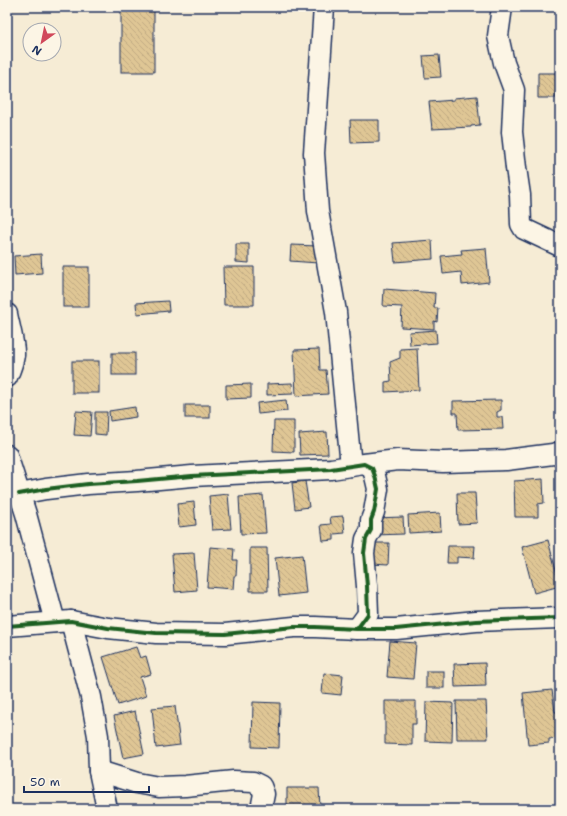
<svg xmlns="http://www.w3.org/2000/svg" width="567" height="816" font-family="'Shantell Sans',sans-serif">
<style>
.building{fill:url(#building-back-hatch);stroke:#1b2f5e}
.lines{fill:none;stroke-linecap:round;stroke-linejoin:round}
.minor-casing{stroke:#1b2f5e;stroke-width:23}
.minor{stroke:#fcf5e5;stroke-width:20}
.cycleway-casing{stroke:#fcf5e5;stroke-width:6}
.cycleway{stroke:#1b5e20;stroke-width:4}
</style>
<defs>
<pattern id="building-back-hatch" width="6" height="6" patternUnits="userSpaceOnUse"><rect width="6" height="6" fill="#dfc695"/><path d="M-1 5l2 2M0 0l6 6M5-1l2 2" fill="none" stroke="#bfaa83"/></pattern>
</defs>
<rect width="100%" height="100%" fill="#f6ecd5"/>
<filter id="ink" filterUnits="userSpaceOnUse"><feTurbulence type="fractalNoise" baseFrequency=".025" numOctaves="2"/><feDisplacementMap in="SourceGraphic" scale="8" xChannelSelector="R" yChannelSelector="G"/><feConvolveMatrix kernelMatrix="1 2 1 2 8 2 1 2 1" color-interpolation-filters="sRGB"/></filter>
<g filter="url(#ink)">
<g class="building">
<rect x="121" y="7" width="33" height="65"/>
<path d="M439,55L441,77L425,78L423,56Z"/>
<path d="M538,73H560V92H556V98H538Z"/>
<path d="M477,96L480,125L471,126V127L432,129L429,102L454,100V98Z"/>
<path d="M350,120H379V142L351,143Z"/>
<path d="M432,240L433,259L395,262L393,243Z"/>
<path d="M236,244H249V263L236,262Z"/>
<path d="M291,245L318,246V263L290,261Z"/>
<path d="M486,248L489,282L462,285L461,272L443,274L441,256L462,254L461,250Z"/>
<path d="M41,254L42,273L15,275L14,256Z"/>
<rect x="63" y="267" width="26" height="40"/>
<path d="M223,267H254V305H224Z"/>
<path d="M384,289L435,293L434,308H438L437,322L434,321V329L401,327L402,307L383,306Z"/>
<path d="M168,301L169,311L137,314L136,303Z"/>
<path d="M436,330L437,343L410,345L409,332Z"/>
<path d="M417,348L419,390L385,392V382L391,381L390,362L400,358V349Z"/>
<path d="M319,349L320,370H326L328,394L296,396L294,350Z"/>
<rect x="112" y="353" width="23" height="22"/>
<rect x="72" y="361" width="27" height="32"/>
<path d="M292,383L293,394L267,395V384Z"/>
<path d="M251,384V398L226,399V385Z"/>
<path d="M286,400L287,411L258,414L257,403Z"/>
<path d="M501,400V410L497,412V417H502L503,429L458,430L457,413H453V401Z"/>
<rect x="185" y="405" width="25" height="13"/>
<path d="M135,407L136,417L110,421L109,411Z"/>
<path d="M76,411L92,412L90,436L74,435Z"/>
<path d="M95,412H107L106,435L95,434Z"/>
<path d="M274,421H294V452L273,451Z"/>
<path d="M327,432L328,454L300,455L299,434Z"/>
<path d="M543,479L544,503L538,504V517H515L514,481Z"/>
<path d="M305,481L309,507L295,509L292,483Z"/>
<path d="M457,493H475L477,523L458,524Z"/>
<path d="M228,494L231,529L212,530L209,496Z"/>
<path d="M263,495L266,533L241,534L239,497Z"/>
<path d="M194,502L196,525L179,527L177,504Z"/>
<path d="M440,513L441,531L409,533L408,515Z"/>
<path d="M343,516L345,533L334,534V540L323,541L321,525L331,524L330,517Z"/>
<path d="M403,517L404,534L375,535L374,518Z"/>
<path d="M548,540L560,586L534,593L522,547Z"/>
<path d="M373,543H389L388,565L372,564Z"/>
<path d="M448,546H475L474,558L457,557V563H447Z"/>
<path d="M210,547L234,549L233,560H237L236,576H234L233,589L207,587Z"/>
<path d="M250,548H267L268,591H250Z"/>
<path d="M194,553L197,590L175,592L172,554Z"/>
<path d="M302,555L306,593L279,596L275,558Z"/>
<path d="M390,641L416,643L413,679L387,677Z"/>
<path d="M136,647L140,658L146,656L151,674L140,677L146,696L118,705L103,657Z"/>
<path d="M485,663L486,686L455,687L454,664Z"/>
<rect x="426" y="671" width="18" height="17"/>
<path d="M324,673L343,675L341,695L322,693Z"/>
<path d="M552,690L555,712H558L560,738L549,739V743L528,745L523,693Z"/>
<path d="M385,701H416V724H412V745L385,744Z"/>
<path d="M456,701H486L488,739H457Z"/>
<path d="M253,702L280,703L279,748L252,747Z"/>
<path d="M426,702L453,703L452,742L425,741Z"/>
<path d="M175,706L180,745L156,748L152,708Z"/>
<path d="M135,711L144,754L123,758L114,716Z"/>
<path d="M287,788H319L320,808L287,809Z"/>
</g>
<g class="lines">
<g class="minor-casing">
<g id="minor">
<path d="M324,7L314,153L318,211L336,312L351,466"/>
<path d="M502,7L498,36L504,63L514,90L512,132L516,168L520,195L521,224L524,229L560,246"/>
<path d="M7,314C9,325 15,345 14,355C13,363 10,370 7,377"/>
<path d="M7,455L26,514L55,622"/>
<path d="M364,464L398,460L443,462L506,460L553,454L560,452"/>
<path d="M19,494L46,489L88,484L137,481L192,476L331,469L364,464L372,468L375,476L378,489L374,512L371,520V530L366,539L364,553L367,586L368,614L357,629"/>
<path d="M71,621L91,697L98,736L99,771L107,809"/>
<path d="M7,626L71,621L108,628L156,633L225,634L294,627H315L357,629H396L476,621L560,618"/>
<path d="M99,771L137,783L159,787L185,786L234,781L253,782L261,786L264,794L261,809"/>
</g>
</g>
<use href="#minor" class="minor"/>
<g class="cycleway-casing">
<g id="cycleway">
<path d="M19,494L46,489L88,484L137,481L192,476L331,469L364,464L372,468L375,476L378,489L374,512L371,520V530L366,539L364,553L367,586L368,614L357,629"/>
<path d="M7,626L71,621L108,628L156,633L225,634L294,627H315L357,629H396L476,621L560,618"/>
</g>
</g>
<use href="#cycleway" class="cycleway"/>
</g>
</g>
<rect width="567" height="816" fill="none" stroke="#fcf5e5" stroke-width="24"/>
<rect x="12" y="12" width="543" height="792" fill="none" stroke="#1b2f5e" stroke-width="1.5" filter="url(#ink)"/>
<g transform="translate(42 42) rotate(213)"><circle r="19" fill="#fcf5e5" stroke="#a2a6af"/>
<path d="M0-3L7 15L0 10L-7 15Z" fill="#d1495b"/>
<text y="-6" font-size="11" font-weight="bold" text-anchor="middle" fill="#1b2f5e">N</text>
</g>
<path d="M24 786v6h125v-6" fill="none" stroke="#1b2f5e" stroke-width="2"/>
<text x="30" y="786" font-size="12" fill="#1b2f5e" stroke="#fcf5e5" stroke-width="3" paint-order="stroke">50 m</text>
</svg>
